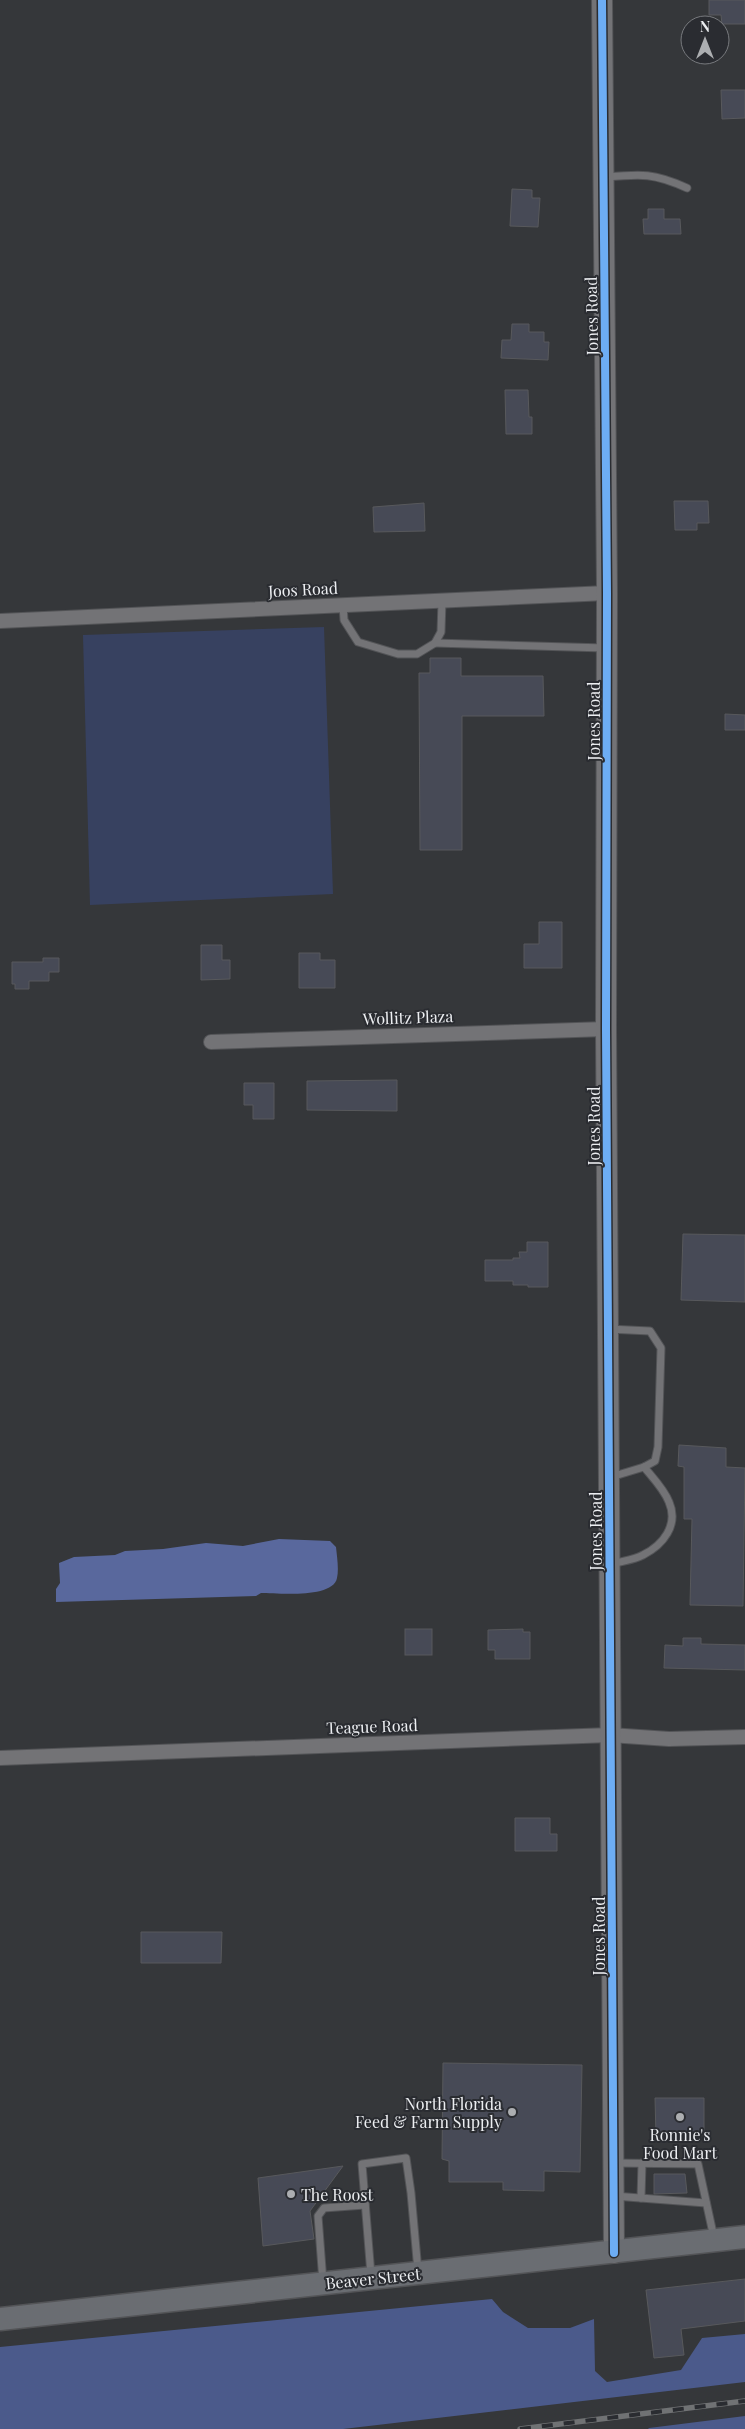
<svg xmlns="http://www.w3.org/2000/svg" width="745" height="2429" font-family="'Playfair Display',serif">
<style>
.green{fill:#374160}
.forest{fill:#4b5a8b}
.water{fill:#59689d}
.building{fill:#474a56;stroke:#58595c}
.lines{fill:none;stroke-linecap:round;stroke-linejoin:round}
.lane-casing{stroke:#535457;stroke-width:9}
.street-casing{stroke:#535457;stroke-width:16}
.secondary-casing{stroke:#535457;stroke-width:22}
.primary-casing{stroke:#535457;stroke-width:25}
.lane{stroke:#737376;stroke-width:7}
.street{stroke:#737376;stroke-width:14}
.secondary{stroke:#737376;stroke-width:20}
.primary{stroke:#6a6d72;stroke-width:22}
.rail-casing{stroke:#707274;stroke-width:5.5}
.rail{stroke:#2a2c31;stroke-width:4;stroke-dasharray:11;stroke-linecap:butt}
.cycleway-casing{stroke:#2a2c31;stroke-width:11}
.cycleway{stroke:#6dadf4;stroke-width:8}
.poi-dot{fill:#acaeb1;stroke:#2a2c31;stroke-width:2}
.labels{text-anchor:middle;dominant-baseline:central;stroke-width:4;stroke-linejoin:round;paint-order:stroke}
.street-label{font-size:16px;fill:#eceef1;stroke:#2a2c31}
.poi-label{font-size:16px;fill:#eceef1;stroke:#2a2c31;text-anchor:end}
</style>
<rect width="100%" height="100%" fill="#35373a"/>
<path class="green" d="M324,627L333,894L90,905L83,635Z"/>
<g class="forest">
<path d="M492,2299L503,2312L528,2328H570L594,2319L595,2371L607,2382L681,2370L702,2338L745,2334V2382L343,2429H0V2347Z"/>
<path d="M745,2416V2429H648L649,2428Z"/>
</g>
<path class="water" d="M279,1539L330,1541L336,1547C337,1557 339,1569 337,1578C333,1599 277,1593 261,1593L256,1596L56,1602V1589L60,1583L59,1563L74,1557L115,1555L125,1551L163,1549L206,1543L243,1546Z"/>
<g class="building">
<path d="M709,0H745V24H722L721,15H709Z"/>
<path d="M721,90H745V118L722,119Z"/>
<path d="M512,189L532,190V198H540L538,227L510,226Z"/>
<path d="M648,209H664V219H680L681,234H644L643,219H648Z"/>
<path d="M512,324H529V332H544V342H549L548,360L501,358L502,340H511Z"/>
<path d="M505,390H528L529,417H532V434H506Z"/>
<path d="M674,501H708L709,523H697V530H675Z"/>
<path d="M424,503L425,531L374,532L373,507Z"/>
<path d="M430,658H461V676H543L544,716H462V850H420L419,673H430Z"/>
<path d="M725,714L745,715V730H725Z"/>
<path d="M539,922H562V968H524V944H539Z"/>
<path d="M201,945H222V960H230V979L201,980Z"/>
<path d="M299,953H320V960H335V988H299Z"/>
<path d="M43,958H59V972H49V981H29V989H15V984H12V962H43Z"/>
<path d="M397,1080V1111L307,1110V1081Z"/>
<path d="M244,1083H274V1119H253V1105H244Z"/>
<path d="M683,1234L745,1235V1302L681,1300Z"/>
<path d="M527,1242H548V1287H528V1285H513V1281H485V1260H513V1258H520L519,1252H527Z"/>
<path d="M679,1445L726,1448V1467L745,1468L743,1606L690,1605L692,1519H684V1467L678,1466Z"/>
<rect x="405" y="1629" width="27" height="26"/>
<path d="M523,1629V1632H530V1659H495V1650H488V1630Z"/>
<path d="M683,1638H701V1644L745,1645V1670L664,1668L665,1645L683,1646Z"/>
<path d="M515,1818H550V1834H557V1851H515Z"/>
<path d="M141,1932H222L221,1963H141Z"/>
<path d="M443,2063L582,2065L580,2172L544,2171V2191L503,2190V2182H449V2161L442,2159Z"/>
<path d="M655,2098H704V2135L656,2136Z"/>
<path d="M343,2166L310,2211L314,2239L263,2246L258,2178Z"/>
<path d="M654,2174H685L687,2193L654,2194Z"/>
<path d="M745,2279V2321L681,2329L684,2355L654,2358L646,2290Z"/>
</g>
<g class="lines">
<g class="lane-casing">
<g id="lane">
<path d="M606,177C642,174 654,173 687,188"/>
<path d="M343,605L344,620L358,642L398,654H417L435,643L441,632L442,601"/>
<path d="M435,643L605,648"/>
<path d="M608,1329L650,1331L661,1348L658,1447L655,1461L644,1467L611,1477"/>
<path d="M612,1564C622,1561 634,1560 643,1555C663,1545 679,1525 669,1502C664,1489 653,1478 644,1467"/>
<path d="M614,2163L698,2164L714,2238"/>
<path d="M614,2196L706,2203"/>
<path d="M641,2198L642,2163"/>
<path d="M371,2275L362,2164L406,2158L411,2193L418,2271"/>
<path d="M323,2282L318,2216L324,2208L365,2205"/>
</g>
</g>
<g class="street-casing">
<g id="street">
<path d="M0,621L607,593"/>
<path d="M211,1042L606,1029"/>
<path d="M0,1758L610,1735L669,1739L745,1737"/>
</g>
</g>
<g class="secondary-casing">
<path id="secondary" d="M602,0L607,593L606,1029L614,2253"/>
</g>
<g class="primary-casing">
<path id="primary" d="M0,2319L745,2237"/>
</g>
<use href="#lane" class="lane"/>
<use href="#street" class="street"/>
<use href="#secondary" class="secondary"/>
<use href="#primary" class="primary"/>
<g class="rail-casing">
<path id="rail" d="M520,2429L745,2401"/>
</g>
<use href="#rail" class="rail"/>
<g class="cycleway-casing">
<path id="cycleway" d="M602,0L607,593L606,1029L614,2253"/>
</g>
<use href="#cycleway" class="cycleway"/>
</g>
<g class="poi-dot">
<circle cx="512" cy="2112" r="5"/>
<circle cx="680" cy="2117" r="5"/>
<circle cx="291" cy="2194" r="5"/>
</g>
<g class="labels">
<g class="street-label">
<text transform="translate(591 316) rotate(-91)">Jones Road</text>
<text transform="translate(303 589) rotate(-3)">Joos Road</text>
<text transform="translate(593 721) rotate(-90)">Jones Road</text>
<text transform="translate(408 1017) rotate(-2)">Wollitz Plaza</text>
<text transform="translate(593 1126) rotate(-90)">Jones Road</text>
<text transform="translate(595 1531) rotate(-90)">Jones Road</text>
<text transform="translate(372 1726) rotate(-2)">Teague Road</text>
<text transform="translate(598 1936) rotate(-90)">Jones Road</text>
<text transform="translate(373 2278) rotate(-6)">Beaver Street</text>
</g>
<g class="poi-label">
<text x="502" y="2103">North Florida<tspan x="502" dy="18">Feed &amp; Farm Supply</tspan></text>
<text x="680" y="2134" text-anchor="middle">Ronnie's<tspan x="680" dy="18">Food Mart</tspan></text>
<text x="301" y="2194" text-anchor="start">The Roost</text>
</g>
</g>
<g transform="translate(705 40)"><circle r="24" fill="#2a2c31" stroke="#787a7e"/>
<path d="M0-4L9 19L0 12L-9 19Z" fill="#acaeb1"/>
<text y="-8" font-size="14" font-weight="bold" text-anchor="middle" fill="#eceef1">N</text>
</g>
</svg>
